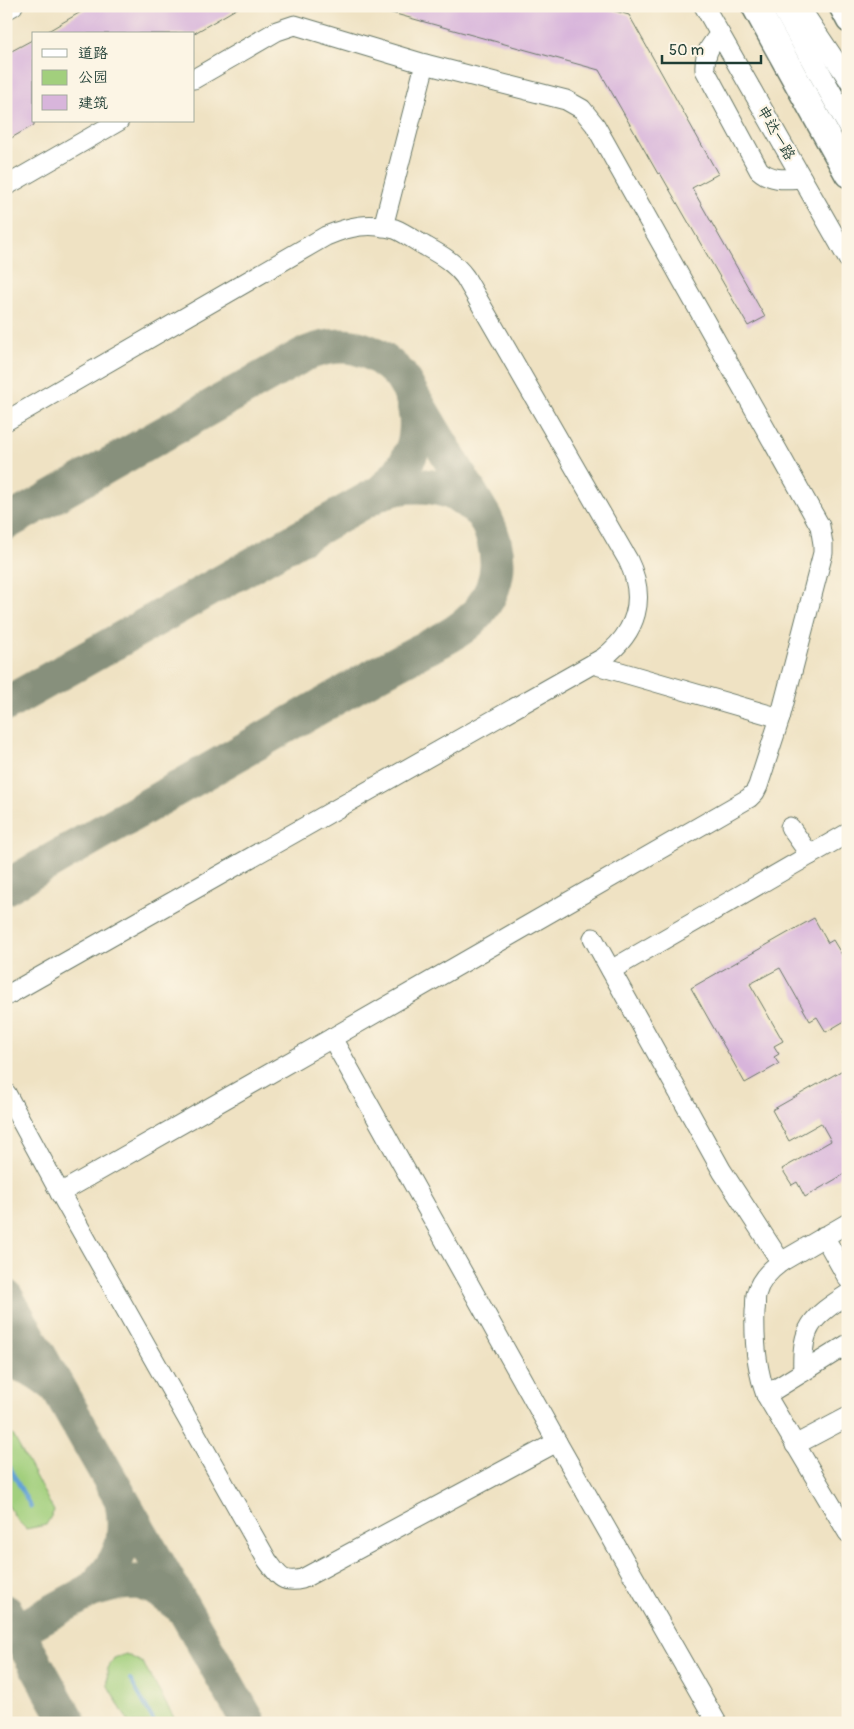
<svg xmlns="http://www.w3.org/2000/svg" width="854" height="1729" font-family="Pangolin,'LXGW WenKai TC',sans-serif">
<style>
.green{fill:#a2cf7d;stroke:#608658}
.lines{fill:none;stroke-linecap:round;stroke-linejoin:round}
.stream{stroke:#64a3d6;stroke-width:4}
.taxiway{stroke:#87907c;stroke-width:35}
.building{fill:#d8b5db}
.minor-casing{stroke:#687766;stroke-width:21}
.major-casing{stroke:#687766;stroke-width:25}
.highway-casing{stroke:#687766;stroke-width:29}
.minor{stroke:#fff;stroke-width:19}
.major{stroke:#fff;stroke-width:22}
.highway{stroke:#fff;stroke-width:26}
.labels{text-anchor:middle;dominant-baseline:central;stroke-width:4.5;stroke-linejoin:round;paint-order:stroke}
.street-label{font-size:15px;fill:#1f3d34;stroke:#fcf5e5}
</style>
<rect width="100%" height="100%" fill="#fcf5e5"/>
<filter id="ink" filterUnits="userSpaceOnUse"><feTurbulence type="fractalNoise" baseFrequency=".02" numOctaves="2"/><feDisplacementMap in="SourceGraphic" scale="10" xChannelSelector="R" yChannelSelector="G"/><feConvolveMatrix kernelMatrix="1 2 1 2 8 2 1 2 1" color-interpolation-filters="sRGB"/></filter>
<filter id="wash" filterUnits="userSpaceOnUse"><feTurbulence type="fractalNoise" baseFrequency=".0096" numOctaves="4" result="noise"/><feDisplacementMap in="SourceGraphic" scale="20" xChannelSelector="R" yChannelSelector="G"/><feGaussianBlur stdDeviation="1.12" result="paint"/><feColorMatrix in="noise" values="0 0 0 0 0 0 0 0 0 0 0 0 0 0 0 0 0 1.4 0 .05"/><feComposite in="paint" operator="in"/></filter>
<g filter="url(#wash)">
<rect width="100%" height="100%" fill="#efe2c3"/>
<g class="green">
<path d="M6,1433L13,1435L54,1511L46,1525L26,1529L17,1520L6,1502Z"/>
<path d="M126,1654L143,1663L177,1723H129L108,1686L107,1670L114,1658Z"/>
</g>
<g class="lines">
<g class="stream">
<path d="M6,1461L31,1507"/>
<path d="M130,1679L155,1723"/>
</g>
<g class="taxiway">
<path d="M381,492C411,465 424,437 412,397"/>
<path d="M6,523L303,355C342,338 371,345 400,375L485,518C501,550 503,580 480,610C465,630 440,641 418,652C399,662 380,672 361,683C243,751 125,819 6,887"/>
<path d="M6,704L381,492C415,481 453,484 479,511"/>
<path d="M6,1297L249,1723"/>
<path d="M6,1360C29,1366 39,1372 57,1387"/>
<path d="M92,1590C120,1562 129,1541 122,1502"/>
<path d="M6,1612L69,1723"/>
<path d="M6,1637L92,1590L118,1583L138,1582L156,1588L182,1607"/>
</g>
</g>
<g id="blocks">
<g class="building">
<path d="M91,6H241L193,34H43Z"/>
<path d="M382,6H598L629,15L718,174L692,188L765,317L748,326L660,173L658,174L599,70L381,10Z"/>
<path d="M34,39V125L6,141V54Z"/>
<path d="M814,918L828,943L833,940L848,965V1019L826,1032L817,1017L810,1021L780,968L750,984L783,1041L774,1046L779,1054L774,1057L779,1064L745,1083L691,988Z"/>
<path d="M848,1067V1108L842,1111L848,1121V1172L805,1197L797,1182L792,1185L782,1169L831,1141L821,1123L789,1141L772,1110Z"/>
</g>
</g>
</g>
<g filter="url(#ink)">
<use href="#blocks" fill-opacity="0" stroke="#687766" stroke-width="1"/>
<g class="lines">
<g class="minor-casing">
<g id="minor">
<path d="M704,6L848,259"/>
<path d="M799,6L848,79"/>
<path d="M6,10L13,6"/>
<path d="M720,34C710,46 704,53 705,70L759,170C771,181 786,179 802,178"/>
<path d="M6,186L119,121"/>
<path d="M383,227L425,64"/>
<path d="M6,421L326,236C350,226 369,222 395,229C405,233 416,241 425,246C441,255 454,262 465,277L628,560C647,599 637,632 603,658L6,996"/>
<path d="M593,664L780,718"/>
<path d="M790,827L810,855"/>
<path d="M593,938L722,1171L781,1262L848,1223"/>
<path d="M611,970L848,833"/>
<path d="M332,1038L557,1442L717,1723"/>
<path d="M6,1093L60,1193L267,1560C278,1575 282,1584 302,1579L557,1442"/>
<path d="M60,1193L332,1038L749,798L755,792L758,786L780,718L823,553V544L820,526L595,125L582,109L566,100L425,64L295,25L277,31L194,79"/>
<path d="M824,1236L848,1279"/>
<path d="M781,1262C770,1270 759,1281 756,1295C755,1300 756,1306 755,1311C754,1339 756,1368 766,1395L848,1533"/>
<path d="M803,1372C801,1327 811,1318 848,1294"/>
<path d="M766,1395L848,1344"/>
<path d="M795,1445L848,1417"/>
</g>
</g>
<g class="major-casing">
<g id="major">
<path d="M782,6L848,124"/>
<path d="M840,6L848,21"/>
</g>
</g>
<g class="highway-casing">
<path id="highway" d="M755,6L848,174"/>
</g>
<use href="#minor" class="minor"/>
<use href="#major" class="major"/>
<use href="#highway" class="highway"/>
</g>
</g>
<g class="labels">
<g class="street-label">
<text transform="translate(776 133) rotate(60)">申达一路</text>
</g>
</g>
<rect width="854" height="1729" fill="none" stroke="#fcf5e5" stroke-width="25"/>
<rect x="32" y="32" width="162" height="90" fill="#fcf5e5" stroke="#a4ab9e"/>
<rect x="42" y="49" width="25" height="8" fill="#ffffff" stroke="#a4ab9e"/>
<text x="78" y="58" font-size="15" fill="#1f3d34">道路</text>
<rect x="42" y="70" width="25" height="15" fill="#a2cf7d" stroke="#a4ab9e"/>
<text x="78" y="82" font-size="15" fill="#1f3d34">公园</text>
<rect x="42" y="95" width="25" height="15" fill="#d8b5db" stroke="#a4ab9e"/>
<text x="78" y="108" font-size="15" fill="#1f3d34">建筑</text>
<path d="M662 55v8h99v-8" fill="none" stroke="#1f3d34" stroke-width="2.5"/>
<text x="669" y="55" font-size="15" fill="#1f3d34" stroke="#fcf5e5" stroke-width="4" paint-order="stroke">50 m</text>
</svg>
